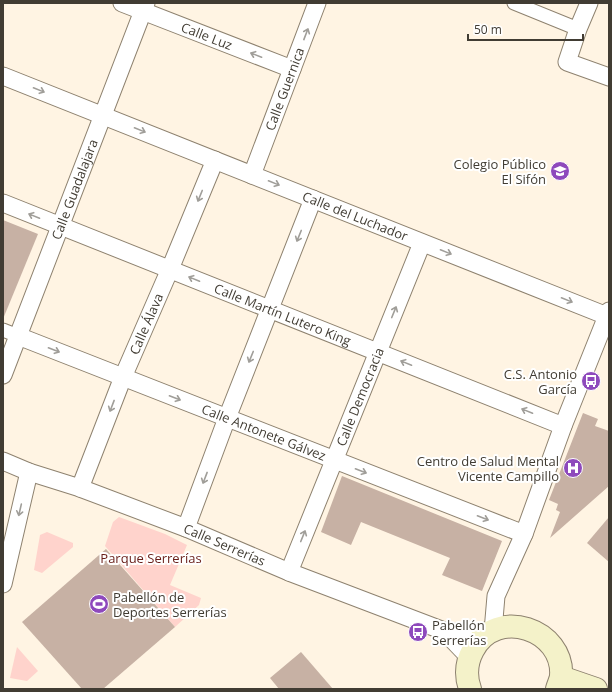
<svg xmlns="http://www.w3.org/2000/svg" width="612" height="692" font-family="'Open Sans',sans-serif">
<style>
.green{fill:#ffd3cc}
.building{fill:#c7b1a4}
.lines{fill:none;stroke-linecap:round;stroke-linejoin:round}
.pedestrian-casing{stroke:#8e826f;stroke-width:15}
.minor-casing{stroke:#8e826f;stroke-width:19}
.secondary-casing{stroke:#8e826f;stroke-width:24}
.pedestrian{stroke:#fff;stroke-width:13}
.minor{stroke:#fff;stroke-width:17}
.secondary{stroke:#f4f2c9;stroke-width:22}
.oneway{stroke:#a09e99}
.labels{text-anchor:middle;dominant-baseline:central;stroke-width:4;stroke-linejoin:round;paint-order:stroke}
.street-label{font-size:13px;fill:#413c33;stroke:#fff}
.poi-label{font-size:13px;fill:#413c33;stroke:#fff;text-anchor:end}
.park-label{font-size:13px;fill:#681e19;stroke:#fff}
</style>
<rect width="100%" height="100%" fill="#fff4e3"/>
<g class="green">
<path d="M119,517L165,534L187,545L170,585L201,598L199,605L175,627L105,546L113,522Z"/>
<path d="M47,532L73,543V547L42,573L34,570L40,535Z"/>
<path d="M17,647L38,671L27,681L10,678Z"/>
</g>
<g class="building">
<path d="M3,220L38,234L3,319Z"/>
<path d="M583,413L598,419L595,426L609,431V486L550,538L560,512L556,510L558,504L549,500Z"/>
<path d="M342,476L502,541L482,591L442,575L450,558L361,522L351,545L321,532Z"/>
<path d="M609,517V562L587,543Z"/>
<path d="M106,549L175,627L103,689H82L22,622Z"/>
<path d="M301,652L333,689H279L270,678Z"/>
</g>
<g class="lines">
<g class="pedestrian-casing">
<g id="pedestrian">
<path d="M514,3L578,29"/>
<path d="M3,330L18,336"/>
</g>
</g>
<g class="minor-casing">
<g id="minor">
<path id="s1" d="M122,3L292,69"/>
<path d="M589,3L578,29L567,62L609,77"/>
<path id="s2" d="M3,76L607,316"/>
<path id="s3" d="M252,175L317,3"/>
<path id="s4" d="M3,203L563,426"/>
<path id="s5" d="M18,336L524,534"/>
<path id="s6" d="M3,375L146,3"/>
<path id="s7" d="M3,461L29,472L80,488L186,528L289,572L444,631L485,636"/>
<path id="s8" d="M80,488L123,377L170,269L215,160"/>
<path d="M186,528L227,418L313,199"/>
<path id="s9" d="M289,572L422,243"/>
<path d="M3,584L29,472"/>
<path d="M444,631L469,657"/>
<path d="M493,631L496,596L524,534L563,426L609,311"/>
</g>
</g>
<g class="secondary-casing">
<g id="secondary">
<path d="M561,677L596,689"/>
<path d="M470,689C465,675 466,663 473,650C496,606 565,629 561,677C560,681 558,685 557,689"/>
</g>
</g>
<use href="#pedestrian" class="pedestrian"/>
<use href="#minor" class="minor"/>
<use href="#secondary" class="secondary"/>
</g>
<defs><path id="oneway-shaft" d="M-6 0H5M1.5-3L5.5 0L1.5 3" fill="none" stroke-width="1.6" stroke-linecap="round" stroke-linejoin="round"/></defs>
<g class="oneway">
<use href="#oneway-shaft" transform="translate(306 34) rotate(-69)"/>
<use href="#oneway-shaft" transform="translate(256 55) rotate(-159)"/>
<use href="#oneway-shaft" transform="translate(39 90) rotate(22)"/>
<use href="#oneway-shaft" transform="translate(140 130) rotate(22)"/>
<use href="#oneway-shaft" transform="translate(274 183) rotate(22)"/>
<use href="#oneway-shaft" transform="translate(200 196) rotate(112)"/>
<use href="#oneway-shaft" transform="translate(34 216) rotate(-158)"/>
<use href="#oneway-shaft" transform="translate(299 236) rotate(112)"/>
<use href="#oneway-shaft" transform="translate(446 252) rotate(22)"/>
<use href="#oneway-shaft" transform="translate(194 279) rotate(-158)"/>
<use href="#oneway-shaft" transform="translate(567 300) rotate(22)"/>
<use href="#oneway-shaft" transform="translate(394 312) rotate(-68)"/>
<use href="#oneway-shaft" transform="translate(54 350) rotate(21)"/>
<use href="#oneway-shaft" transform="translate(251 357) rotate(112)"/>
<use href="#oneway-shaft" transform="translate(406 363) rotate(-158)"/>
<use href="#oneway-shaft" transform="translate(175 398) rotate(21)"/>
<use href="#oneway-shaft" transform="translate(112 406) rotate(111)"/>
<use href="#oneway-shaft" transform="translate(527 411) rotate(-158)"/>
<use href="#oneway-shaft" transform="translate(361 471) rotate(21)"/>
<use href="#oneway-shaft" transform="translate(205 478) rotate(111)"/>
<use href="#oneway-shaft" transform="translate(20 510) rotate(103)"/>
<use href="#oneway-shaft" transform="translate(483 518) rotate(21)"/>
<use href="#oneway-shaft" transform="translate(303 536) rotate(-68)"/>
</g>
<defs>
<g id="school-disc" transform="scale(1)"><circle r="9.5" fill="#8e49bc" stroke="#fff"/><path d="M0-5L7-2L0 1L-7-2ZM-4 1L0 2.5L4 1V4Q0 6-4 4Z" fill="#fff"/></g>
<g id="bus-disc" transform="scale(1)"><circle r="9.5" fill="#8e49bc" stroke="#fff"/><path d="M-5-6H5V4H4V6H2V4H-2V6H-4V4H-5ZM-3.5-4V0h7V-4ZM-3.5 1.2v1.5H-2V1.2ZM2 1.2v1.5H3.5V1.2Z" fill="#fff"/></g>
<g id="hospital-disc" transform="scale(1)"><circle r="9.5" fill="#8e49bc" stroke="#fff"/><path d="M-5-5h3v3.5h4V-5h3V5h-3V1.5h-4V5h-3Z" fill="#fff"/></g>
<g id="stadium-disc" transform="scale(1)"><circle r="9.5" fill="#8e49bc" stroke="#fff"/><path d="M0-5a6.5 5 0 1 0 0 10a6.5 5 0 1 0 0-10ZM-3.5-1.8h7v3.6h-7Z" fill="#fff"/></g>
</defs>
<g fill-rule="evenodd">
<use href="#school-disc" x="560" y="171"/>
<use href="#bus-disc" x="591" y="381"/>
<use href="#hospital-disc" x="573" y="468"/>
<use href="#stadium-disc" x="99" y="604"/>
<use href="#bus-disc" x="418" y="632"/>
</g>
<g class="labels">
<g class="street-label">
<text stroke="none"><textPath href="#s1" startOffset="91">Calle Luz</textPath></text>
<text stroke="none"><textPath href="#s3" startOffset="92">Calle Guernica</textPath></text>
<text stroke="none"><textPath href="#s6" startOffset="199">Calle Guadalajara</textPath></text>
<text stroke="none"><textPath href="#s2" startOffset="379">Calle del Luchador</textPath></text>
<text stroke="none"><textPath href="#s4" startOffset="301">Calle Martín Lutero King</textPath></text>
<text stroke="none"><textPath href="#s8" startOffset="177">Calle Álava</textPath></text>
<text stroke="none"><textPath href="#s9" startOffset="189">Calle Democracia</textPath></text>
<text stroke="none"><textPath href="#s5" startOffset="264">Calle Antonete Gálvez</textPath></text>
<text stroke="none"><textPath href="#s7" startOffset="237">Calle Serrerías</textPath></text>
</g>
<g class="poi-label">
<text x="546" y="164">Colegio Público<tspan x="546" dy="15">El Sifón</tspan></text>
<text x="577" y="374">C.S. Antonio<tspan x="577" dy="15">García</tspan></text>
<text x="559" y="461">Centro de Salud Mental<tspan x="559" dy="15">Vicente Campillo</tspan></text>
<text x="113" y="597" text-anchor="start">Pabellón de<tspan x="113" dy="15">Deportes Serrerías</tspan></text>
<text x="432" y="625" text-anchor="start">Pabellón<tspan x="432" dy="15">Serrerías</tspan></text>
</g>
<g class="park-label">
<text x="151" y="558">Parque Serrerías</text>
</g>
</g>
<rect width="612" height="692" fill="none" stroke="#413c33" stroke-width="8"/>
<path d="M468 34v6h115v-6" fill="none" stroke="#413c33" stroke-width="2"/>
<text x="474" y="34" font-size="12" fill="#413c33" stroke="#ffffff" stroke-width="3" paint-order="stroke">50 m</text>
</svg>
